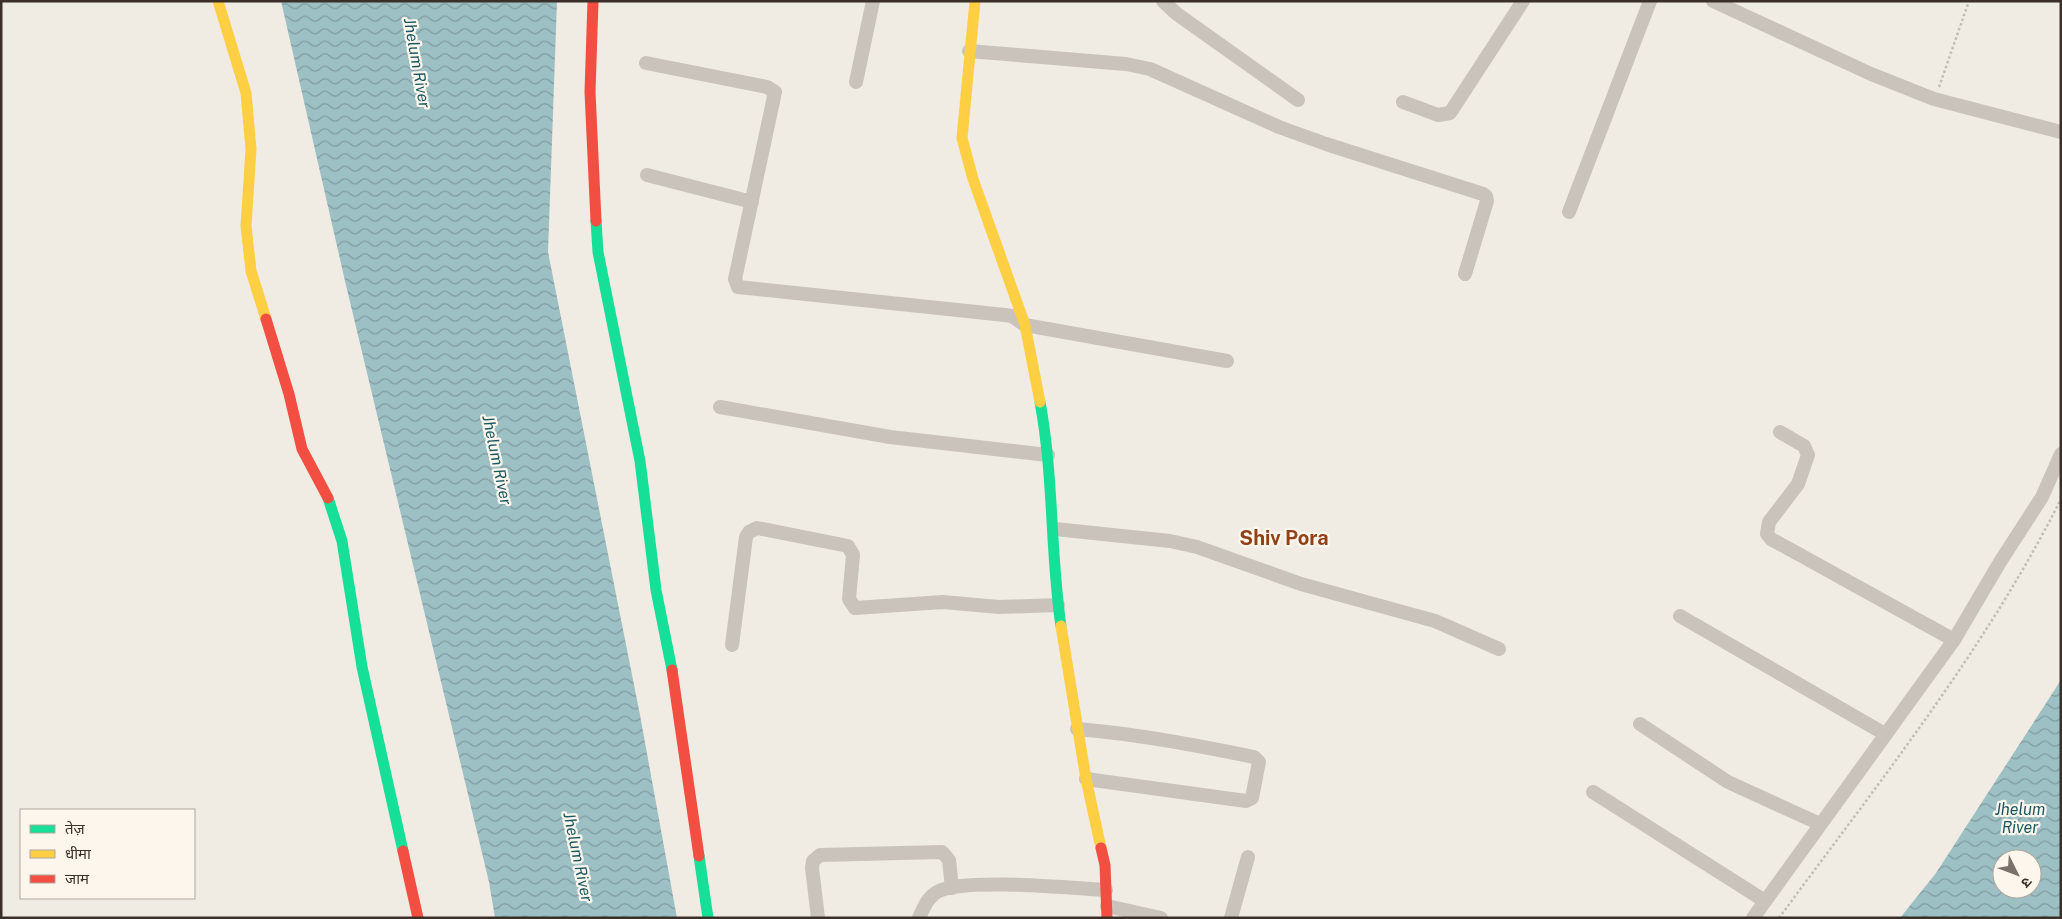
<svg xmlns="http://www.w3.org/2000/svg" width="2062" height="919" font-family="'Public Sans','Noto Sans Devanagari',sans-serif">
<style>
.water{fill:url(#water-waves);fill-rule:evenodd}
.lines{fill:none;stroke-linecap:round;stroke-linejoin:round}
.path{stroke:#c2bcb5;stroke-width:2.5;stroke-dasharray:2.5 2.5;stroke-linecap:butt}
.street{stroke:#cac3bc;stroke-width:14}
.fast{stroke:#16e098;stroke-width:11}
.slow{stroke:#ffcf43;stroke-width:11}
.jam{stroke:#f24e42;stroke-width:11}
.labels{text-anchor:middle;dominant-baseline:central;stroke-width:4.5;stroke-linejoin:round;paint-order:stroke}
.water-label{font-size:16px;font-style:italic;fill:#1a5762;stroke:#fcf6ec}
.district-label{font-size:20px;font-weight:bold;fill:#934019;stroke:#fcf6ec}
</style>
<defs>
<pattern id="water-waves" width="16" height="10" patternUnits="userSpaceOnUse" patternTransform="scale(1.25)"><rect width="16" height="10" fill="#9dc0c4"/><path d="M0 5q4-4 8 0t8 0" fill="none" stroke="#819c9f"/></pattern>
</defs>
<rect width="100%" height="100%" fill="#f0ebe3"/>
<g class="water">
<path d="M281,1H557L548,252L640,715L677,918H495L489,882L345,281Z"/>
<path d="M2061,680V918H1900L1936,873ZM2002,859H2032V889H2002Z"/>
</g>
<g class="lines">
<g class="path">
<path d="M1939,87L1969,1"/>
<path d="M1779,918C1879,782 1985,650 2061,499"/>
</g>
<g class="street">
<path d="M1163,1L1177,14L1298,100"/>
<path d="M1713,1L1871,74L1934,99L2061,132"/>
<path d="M969,51L1126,64L1150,69L1279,127L1326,144L1483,194L1486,196L1487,201L1465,274"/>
<path d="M646,63L767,87L775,92L735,279L738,287L1005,315L1012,316L1025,325L1227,361"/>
<path d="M856,82L873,1"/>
<path d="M1403,102L1438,115L1450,113L1523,1"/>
<path d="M647,175L752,202"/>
<path d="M1569,212L1650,1"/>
<path d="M720,407L890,437L1048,455"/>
<path d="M1780,432L1804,446L1808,455L1798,484L1769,522L1767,534L1771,539L1954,640"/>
<path d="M1055,529L1170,541L1197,547L1301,584L1435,621L1499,649"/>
<path d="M1680,616L1885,734"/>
<path d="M732,645L746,537L749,532L757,528L848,546L853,555L849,599L855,608L943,602L999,607L1058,605"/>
<path d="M1640,724L1728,782L1820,824"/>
<path d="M1077,729C1137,734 1195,745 1254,757L1259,762L1252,798L1246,801L1086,779"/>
<path d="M1593,792L1765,901"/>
<path d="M1107,906L1161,918"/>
<path d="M818,918L812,868L813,861L820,855L942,852L949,860L952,888"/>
<path d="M919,918C924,907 928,896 939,891C966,878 1072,888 1106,890"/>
<path d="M1231,918L1248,857"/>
<path d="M1753,918L1954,640L2000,562L2042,497L2061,454"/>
</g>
<g class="fast">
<path d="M596,221L598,252L640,461L656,590L672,670"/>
<path d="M1040,402C1054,477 1050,552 1061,626"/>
<path d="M328,498L342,541L362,667L403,851"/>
<path d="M699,856L708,918"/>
</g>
<g class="slow">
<path d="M218,1L246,93L251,149L246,226L251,271L266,319"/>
<path d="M975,1L962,138L973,179L1025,325L1040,402"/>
<path d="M1061,626L1086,779L1101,848"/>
</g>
<g class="jam">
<path d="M593,1L590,92L596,221"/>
<path d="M266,319L289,394L302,449L328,498"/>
<path d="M672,670L699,856"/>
<path d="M1101,848L1105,865L1107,918"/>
<path d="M403,851L418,918"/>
</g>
</g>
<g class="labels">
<g class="water-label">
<text transform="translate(417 63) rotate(80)">Jhelum River</text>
<text transform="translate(497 460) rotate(78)">Jhelum River</text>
<text x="2020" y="809">Jhelum<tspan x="2020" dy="18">River</tspan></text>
<text transform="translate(578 857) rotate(78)">Jhelum River</text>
</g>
<g class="district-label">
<text x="1284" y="538">Shiv Pora</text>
</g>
</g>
<rect width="2062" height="919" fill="none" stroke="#3b3029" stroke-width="5"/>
<rect x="20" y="809" width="175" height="90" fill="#fcf6ec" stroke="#afa79e"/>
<rect x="30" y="825" width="25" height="8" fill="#16e098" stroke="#afa79e"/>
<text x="65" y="834" font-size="15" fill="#3b3029">तेज़</text>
<rect x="30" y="850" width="25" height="8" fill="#ffcf43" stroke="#afa79e"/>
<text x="65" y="859" font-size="15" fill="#3b3029">धीमा</text>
<rect x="30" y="875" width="25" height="8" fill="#f24e42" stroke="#afa79e"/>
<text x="65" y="884" font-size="15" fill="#3b3029">जाम</text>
<g transform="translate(2017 874) rotate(132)"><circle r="24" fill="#fcf6ec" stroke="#afa79e"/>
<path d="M0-4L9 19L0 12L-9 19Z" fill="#7a716a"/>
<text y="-8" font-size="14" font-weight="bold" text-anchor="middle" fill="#3b3029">उ</text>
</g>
</svg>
